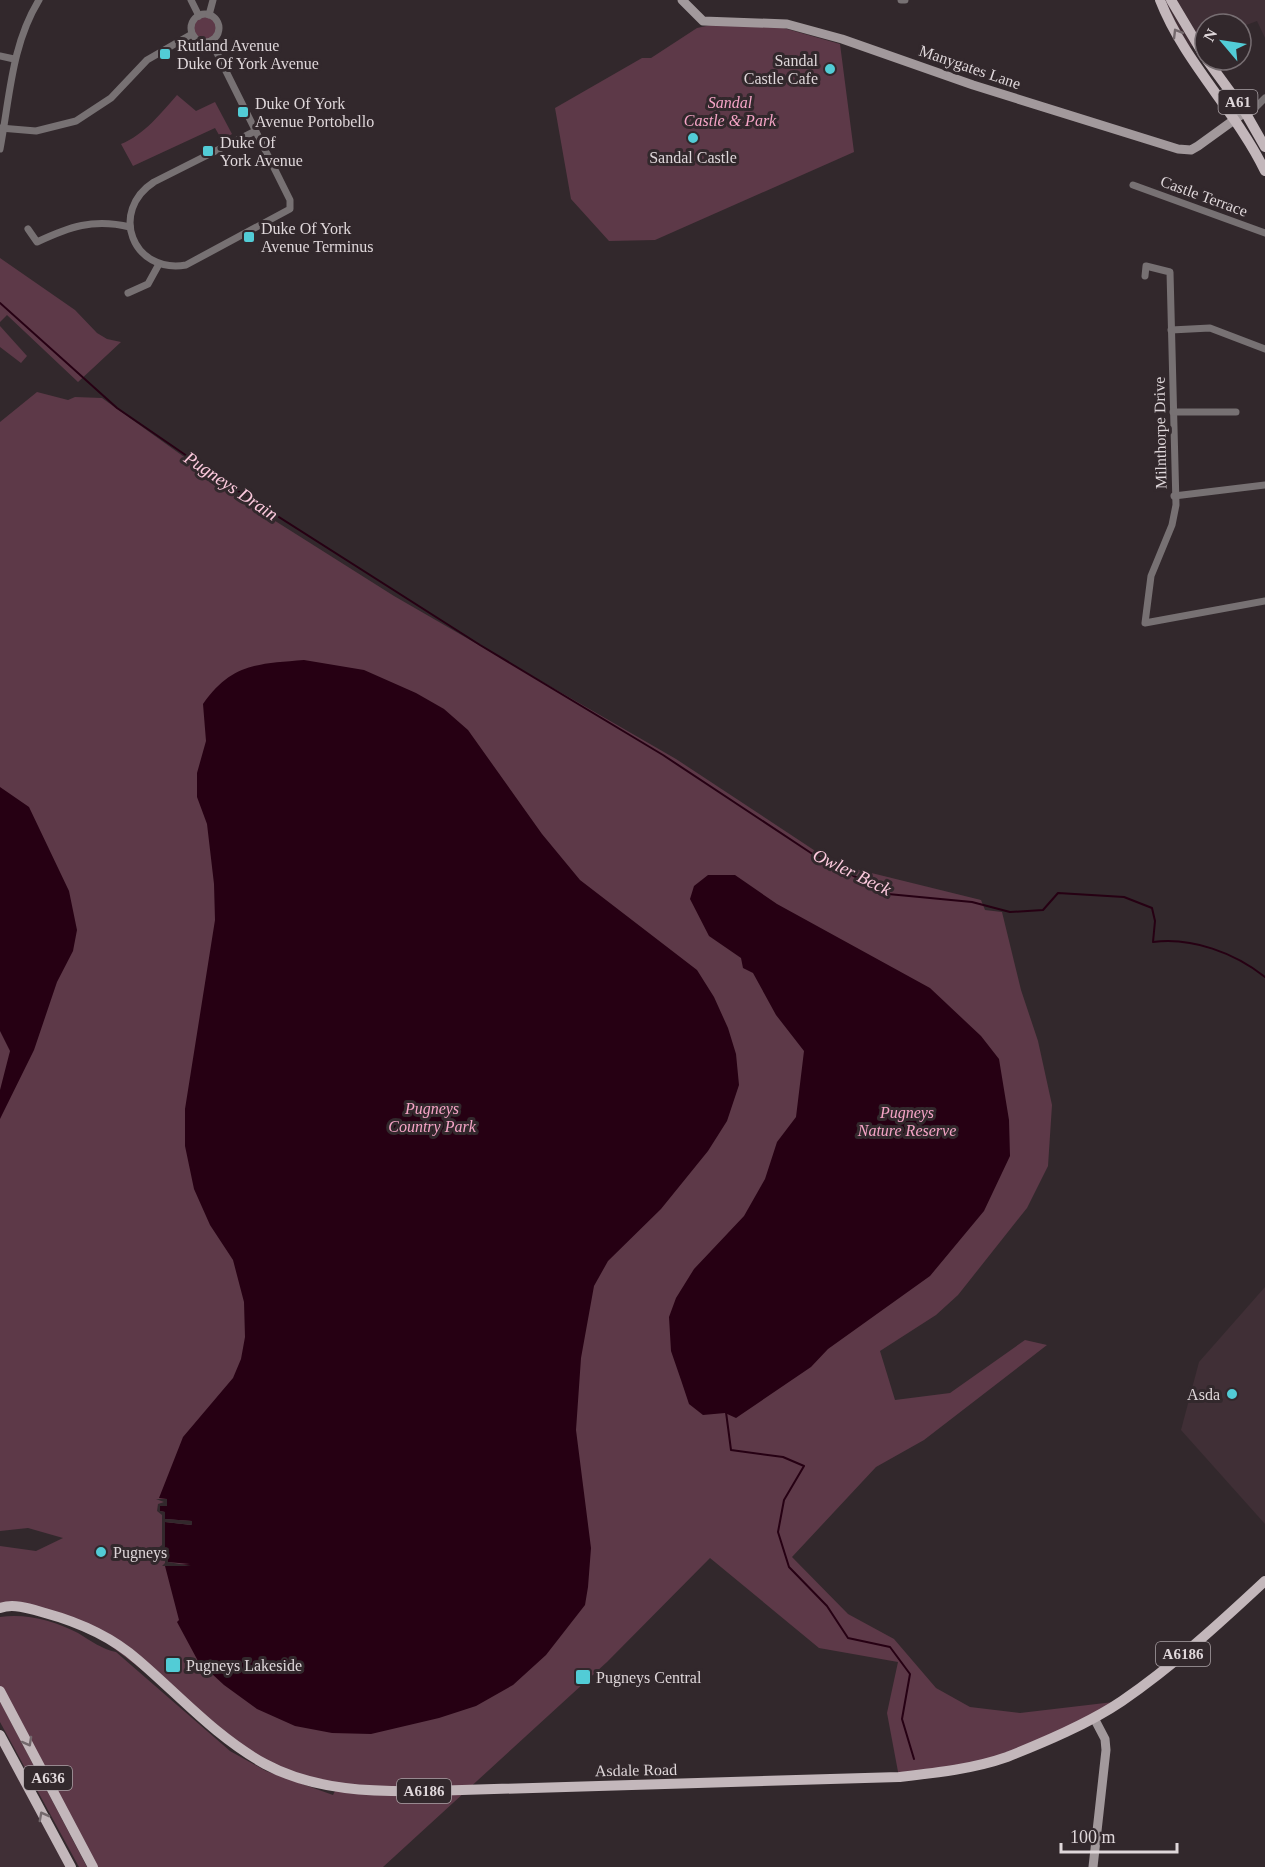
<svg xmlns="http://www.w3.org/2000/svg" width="1265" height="1867" font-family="Georgia,serif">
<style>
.built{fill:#402f36}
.green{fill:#5d3948}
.water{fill:#260013}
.pier{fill:#32282c}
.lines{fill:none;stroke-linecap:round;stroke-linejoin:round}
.stream{stroke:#260013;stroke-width:2}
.street{stroke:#777173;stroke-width:7}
.secondary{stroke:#a2999c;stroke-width:9}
.primary{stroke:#c3b7bb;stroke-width:10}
.oneway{stroke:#73686c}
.poi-dot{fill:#52ccd6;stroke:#32282c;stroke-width:2}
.labels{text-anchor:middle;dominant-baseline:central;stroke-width:6;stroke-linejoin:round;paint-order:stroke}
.shield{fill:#32282c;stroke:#aba2a6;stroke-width:1.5}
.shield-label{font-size:15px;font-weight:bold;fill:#dfd7da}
.poi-label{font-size:16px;fill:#dfd7da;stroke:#32282c;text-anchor:start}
.street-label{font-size:16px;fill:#dfd7da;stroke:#32282c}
.park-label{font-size:16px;font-style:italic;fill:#f5a4c6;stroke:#32282c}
.water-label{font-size:18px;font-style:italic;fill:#fdcade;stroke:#32282c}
</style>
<rect width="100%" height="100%" fill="#32282c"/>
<g class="built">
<path d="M1160,0H1265V38L1257,21L1241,27V24H1205V41L1186,48Z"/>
<path d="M1265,1287V1524L1181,1430L1199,1362Z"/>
<path d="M0,1735L71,1867H0Z"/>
</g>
<g class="green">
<circle cx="205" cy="28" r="14"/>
<path d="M720,23L780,27L840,44L854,152L655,240L609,241L571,199L555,108L642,58H651L697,28Z"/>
<path d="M177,95L196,111L215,102L232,134L222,140L215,128L133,166L121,144C144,135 161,113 177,95Z"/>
<path d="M0,258L75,310L97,333L107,339L121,342L78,382L7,315L0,322Z"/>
<path d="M0,326L27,356L21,363L0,347Z"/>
<path d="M37,392L68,400L75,397L102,398L261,512L394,596L676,759L835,864L981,900L985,910L1002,912L1021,990L1038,1041L1052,1105L1048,1166L1027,1208L958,1295L936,1315L880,1351L895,1400L950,1393L1025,1340L1047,1345L924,1440L876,1467L792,1557L848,1614L894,1639L936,1688L970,1707L1020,1713L1122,1701L1006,1757L899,1777L887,1713L898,1662L819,1648L710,1558L607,1662L383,1867H91L0,1691V1617C26,1613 55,1621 78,1633C91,1641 102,1649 116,1652L230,1751L266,1771L333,1795L337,1787L265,1764L86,1627L0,1604V1546L36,1551L63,1538L28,1528L0,1531V422Z"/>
<path d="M0,1701L87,1867H79L0,1722Z"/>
</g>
<g class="water">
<path d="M304,660L364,670L416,693L444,709L468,730L542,834L580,880L697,970L714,997L728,1028L736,1054L739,1085L727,1121L708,1151L661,1209L608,1261L594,1286L581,1358L576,1430L591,1548L588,1587L585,1605L546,1655L513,1685L476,1706L439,1718L371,1734L332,1733L295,1726L257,1709L224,1685L198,1661L177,1622L179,1620L165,1566L190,1564L168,1562L167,1555H162L161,1548H165V1522L191,1525L192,1521L165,1519V1512L160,1511V1506H166L167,1499L159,1498L183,1437L233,1378L241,1359L245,1337L244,1302L233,1260L210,1225L194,1189L185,1146V1109L215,920L214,884L207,824L197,797V773L206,741L203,704C232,663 258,664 304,660Z"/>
<path d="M0,787L29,807L69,891L77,930L73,951L57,982L34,1050L0,1119V1090L10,1051L0,1031Z"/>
<path d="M708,875H735L777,904L930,988L981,1036L999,1059L1009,1120L1010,1156L984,1211L930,1276L828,1349L811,1367L736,1418L725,1413L703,1415L689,1404L681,1380L671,1351L669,1317L676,1298L694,1269L744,1216L765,1179L777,1142L796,1117L804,1051L776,1015L753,973L743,968L741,958L709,936L690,899L694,886Z"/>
</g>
<path class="pier" d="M156,1499H167V1506H160V1511L165,1512V1519L192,1521V1525L165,1522V1548L161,1549L162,1555H167L168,1562L191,1566H162L165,1563V1558L159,1557L158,1548L162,1545V1515L157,1511L158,1504L164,1502Z"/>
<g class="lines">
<g class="stream">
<path d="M0,303L117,408L238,491L480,645L663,755L814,855L888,894L972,902L1010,912L1043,910L1058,893L1124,897L1152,908L1155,921L1153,942C1192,937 1235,953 1265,977"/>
<path d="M726,1412L731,1450L783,1457L804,1466L784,1500L778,1532L789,1567L827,1606L848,1638L890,1647L910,1674L902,1719L914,1759"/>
</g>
<g class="street">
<path d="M191,0L199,16"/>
<path d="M901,0H905"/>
<circle cx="205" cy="28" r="14"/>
<path d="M209,15L213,0"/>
<path d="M211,41L290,200V209L186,265C132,274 109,211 154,182L255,131"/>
<path d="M0,56L14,59"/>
<path d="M1247,116L1265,98"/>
<path d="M0,128L36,131L76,121L111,98L147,60L192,34"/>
<path d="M0,149C10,97 11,46 39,0"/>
<path d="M1133,185L1265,233"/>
<path d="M28,229L37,242C69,227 93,218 130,227"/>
<path d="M1145,276L1146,266L1170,272L1176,505L1172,525L1151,576L1145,623L1265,601"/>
<path d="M128,293L148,284L159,264"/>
<path d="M1171,330L1210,328L1265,349"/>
<path d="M1173,412H1236"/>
<path d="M1174,496L1265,485"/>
</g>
<g class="secondary">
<path d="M682,0L703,21L787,24L842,39L973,85L1178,149L1191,150L1198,146L1245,112"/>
<path d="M1093,1867L1106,1750L1105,1739L1094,1718"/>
</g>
<g class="primary">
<path d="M1160,0C1184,62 1236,111 1265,171"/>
<path d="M1171,0L1205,57"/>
<path d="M1207,60L1245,112L1265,147"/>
<path d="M0,1608C14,1603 31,1609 45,1613C78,1622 112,1637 138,1660C180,1696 216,1737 265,1764C315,1791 374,1792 430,1791L899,1777C935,1773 973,1769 1007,1757C1045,1742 1088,1724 1122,1701C1173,1666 1220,1623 1265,1581"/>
<path d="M0,1691L93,1867"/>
<path d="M0,1735L71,1867"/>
</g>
</g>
<defs><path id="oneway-chevron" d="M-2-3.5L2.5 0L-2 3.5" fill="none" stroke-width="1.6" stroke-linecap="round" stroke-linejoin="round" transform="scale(1.5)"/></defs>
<g class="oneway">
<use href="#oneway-chevron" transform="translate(1177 33) rotate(-121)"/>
<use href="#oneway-chevron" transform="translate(28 1742) rotate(61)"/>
<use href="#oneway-chevron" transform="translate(43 1816) rotate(-118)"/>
</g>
<g class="poi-dot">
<rect x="159" y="48" width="12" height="12" rx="3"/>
<circle cx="830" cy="69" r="6"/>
<rect x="237" y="106" width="12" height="12" rx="3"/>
<circle cx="693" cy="138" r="6"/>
<rect x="202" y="145" width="12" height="12" rx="3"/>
<rect x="243" y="231" width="12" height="12" rx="3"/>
<circle cx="1232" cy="1394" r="6"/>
<circle cx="101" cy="1552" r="6"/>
<rect x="165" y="1657" width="16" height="16" rx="3"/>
<rect x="575" y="1669" width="16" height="16" rx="3"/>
</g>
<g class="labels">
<g class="shield">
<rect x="1218.5" y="90" width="39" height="24" rx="4.5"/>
<rect x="1156" y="1642" width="54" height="24" rx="4.5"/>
<rect x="24" y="1766" width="48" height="24" rx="4.5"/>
<rect x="397" y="1779" width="54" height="24" rx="4.5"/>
</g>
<g class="shield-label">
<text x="1238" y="102">A61</text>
<text x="1183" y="1654">A6186</text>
<text x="48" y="1778">A636</text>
<text x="424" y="1791">A6186</text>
</g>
<g class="poi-label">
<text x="177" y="45">Rutland Avenue<tspan x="177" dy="18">Duke Of York Avenue</tspan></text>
<text x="818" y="60" text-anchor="end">Sandal<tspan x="818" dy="18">Castle Cafe</tspan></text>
<text x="255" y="103">Duke Of York<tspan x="255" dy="18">Avenue Portobello</tspan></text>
<text x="220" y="142">Duke Of<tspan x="220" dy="18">York Avenue</tspan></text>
<text x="693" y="157" text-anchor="middle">Sandal Castle</text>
<text x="261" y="228">Duke Of York<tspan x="261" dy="18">Avenue Terminus</tspan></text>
<text x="1220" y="1394" text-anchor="end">Asda</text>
<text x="113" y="1552">Pugneys</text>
<text x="186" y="1665">Pugneys Lakeside</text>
<text x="596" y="1677">Pugneys Central</text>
</g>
<g class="street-label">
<text transform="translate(970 67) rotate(19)">Manygates Lane</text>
<text transform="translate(1204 196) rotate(20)">Castle Terrace</text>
<text transform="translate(1160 433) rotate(-91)">Milnthorpe Drive</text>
<text transform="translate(636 1770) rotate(-1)">Asdale Road</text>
</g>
<g class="park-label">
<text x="730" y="102">Sandal<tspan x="730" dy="18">Castle &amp; Park</tspan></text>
<text x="432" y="1108">Pugneys<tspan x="432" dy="18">Country Park</tspan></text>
<text x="907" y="1112">Pugneys<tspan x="907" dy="18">Nature Reserve</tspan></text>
</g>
<g class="water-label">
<text transform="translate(231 486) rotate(34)">Pugneys Drain</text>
<text transform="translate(852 872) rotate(26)">Owler Beck</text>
</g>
</g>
<g transform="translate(1223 42) rotate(299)"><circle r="28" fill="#32282c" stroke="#776e72" stroke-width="1.5"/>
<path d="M0-4.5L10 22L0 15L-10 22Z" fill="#52ccd6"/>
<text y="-9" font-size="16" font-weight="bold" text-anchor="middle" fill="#dfd7da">N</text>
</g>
<path d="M1061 1843v9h116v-9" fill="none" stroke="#dfd7da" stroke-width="3"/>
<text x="1070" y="1843" font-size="18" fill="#dfd7da" stroke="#32282c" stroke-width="4.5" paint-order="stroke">100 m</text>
</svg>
